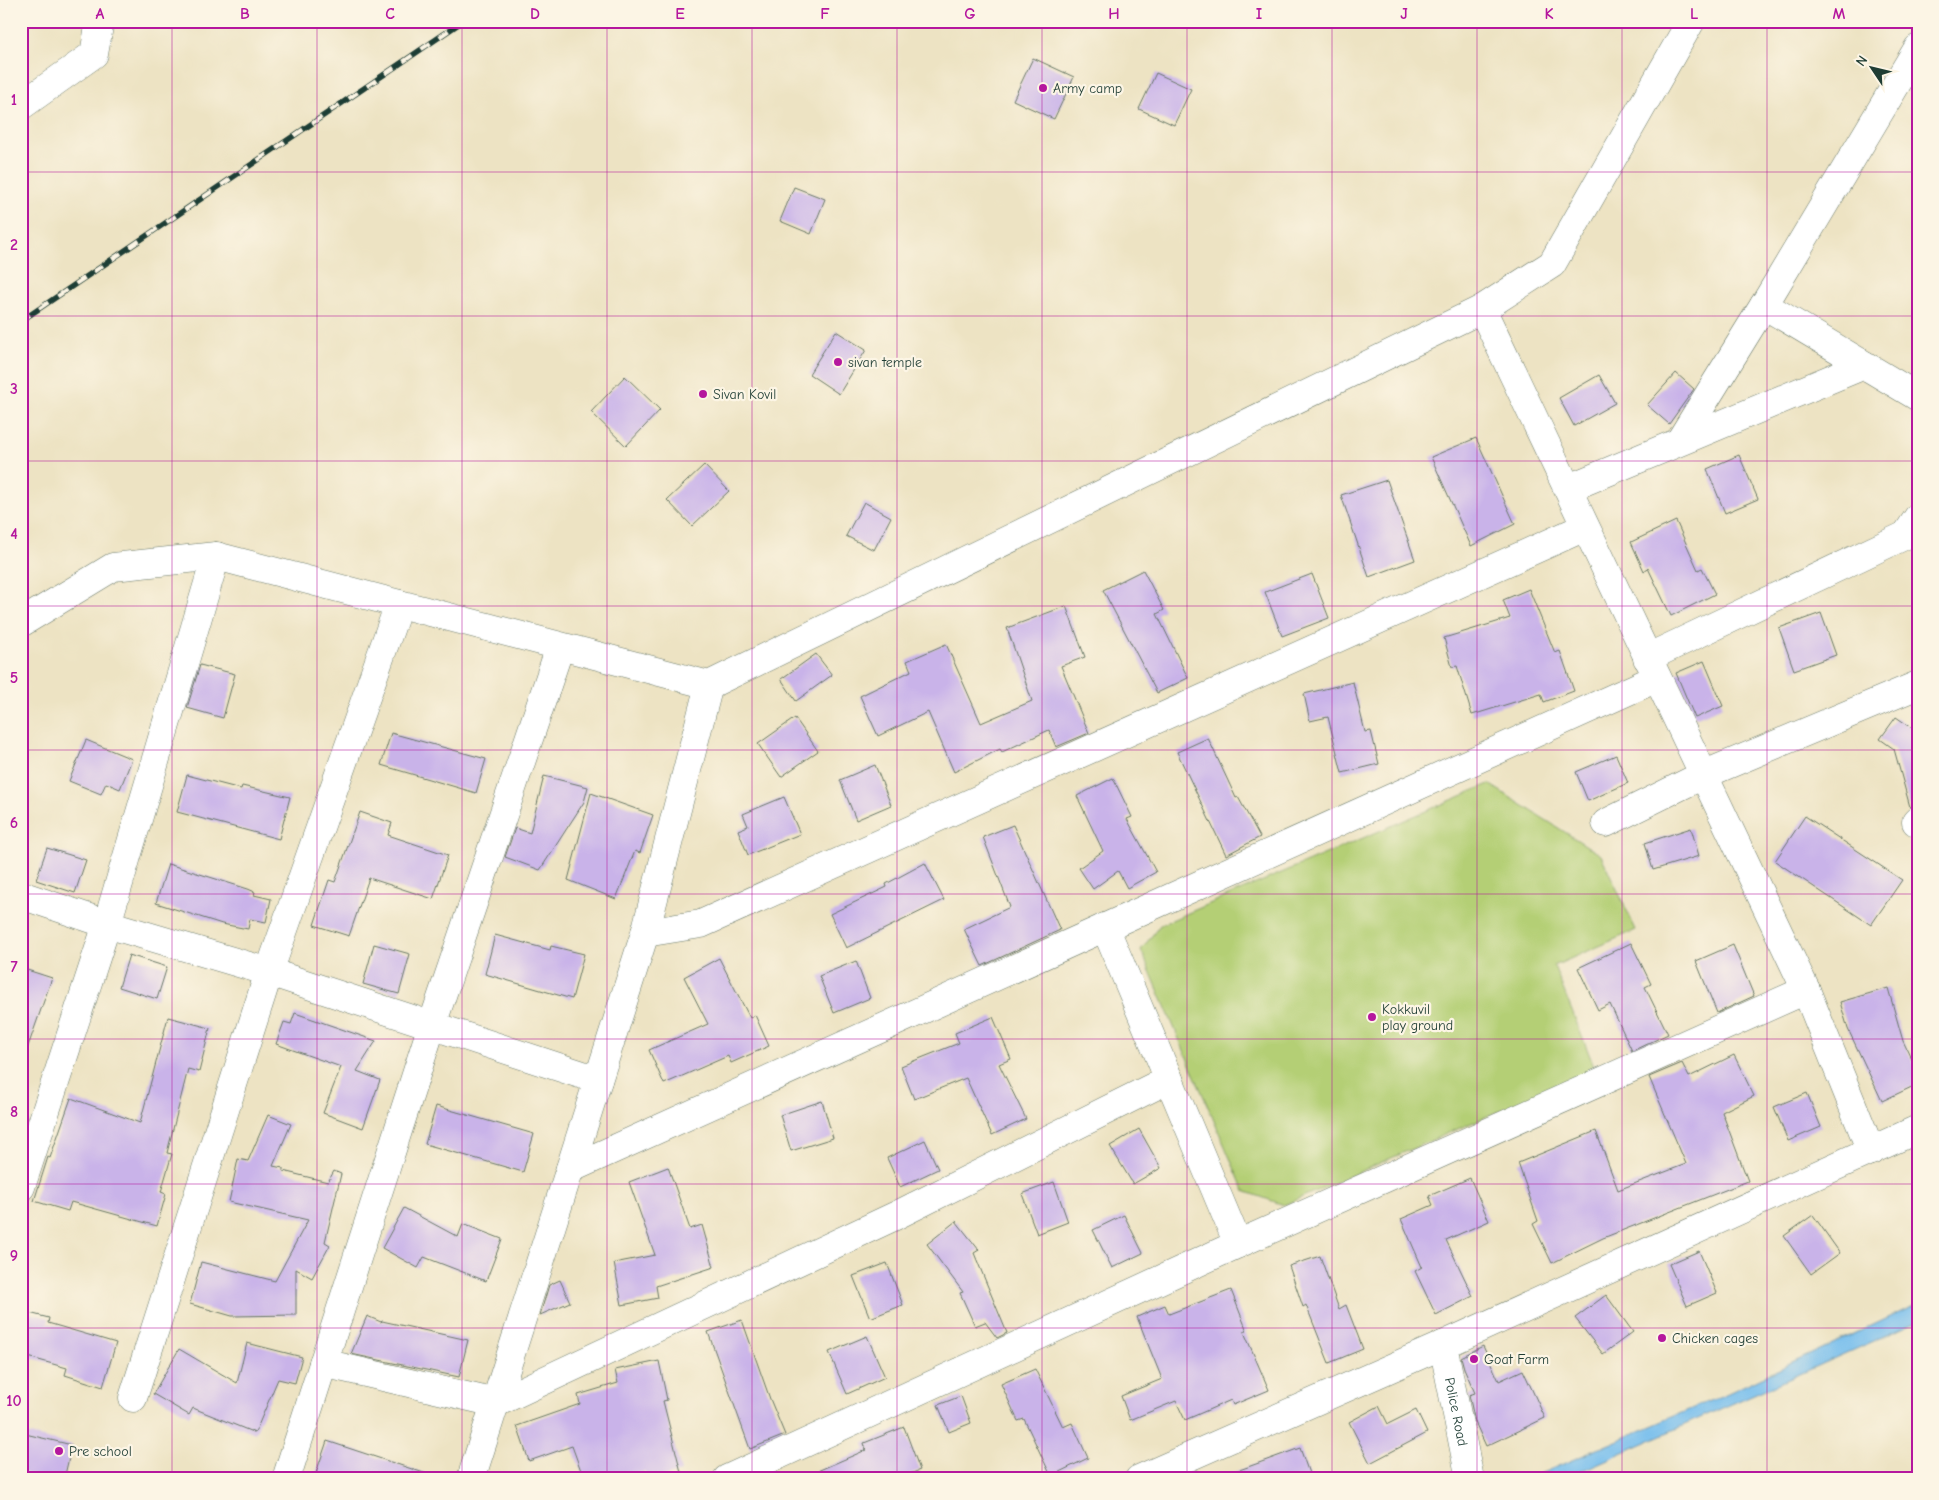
<svg xmlns="http://www.w3.org/2000/svg" width="1939" height="1500" font-family="'Comic Neue',sans-serif">
<style>
.green{fill:#b4cf75;stroke:#6a8654}
.water{fill:#75bded;stroke:#4a7d90}
.building{fill:#c9b3e9}
.lines{fill:none;stroke-linecap:round;stroke-linejoin:round}
.minor-casing{stroke:#677766;stroke-width:29}
.minor{stroke:#fff;stroke-width:28}
.rail-casing{stroke:#1f3d34;stroke-width:5.5}
.rail{stroke:#fcf5e5;stroke-width:4;stroke-dasharray:11;stroke-linecap:butt}
.grid{fill:none;stroke:#b5179e;stroke-width:1;stroke-opacity:0.55}
.poi-dot{fill:#b5179e;stroke:#fcf5e5;stroke-width:2}
.labels{text-anchor:middle;dominant-baseline:central;stroke-width:4.5;stroke-linejoin:round;paint-order:stroke}
.poi-label{font-size:14px;fill:#1f3d34;stroke:#fcf5e5;text-anchor:start}
.street-label{font-size:14px;fill:#1f3d34;stroke:#fcf5e5}
.neatline{fill:none;stroke:#b5179e;stroke-width:2}
.grid-label{font-size:16px;text-anchor:middle;font-weight:bold;fill:#b5179e}
</style>
<rect width="100%" height="100%" fill="#fcf5e5"/>
<filter id="ink" filterUnits="userSpaceOnUse"><feTurbulence type="fractalNoise" baseFrequency=".02" numOctaves="2"/><feDisplacementMap in="SourceGraphic" scale="10" xChannelSelector="R" yChannelSelector="G"/><feConvolveMatrix kernelMatrix="1 2 1 2 8 2 1 2 1" color-interpolation-filters="sRGB"/></filter>
<filter id="wash" filterUnits="userSpaceOnUse"><feTurbulence type="fractalNoise" baseFrequency=".0096" numOctaves="4" result="noise"/><feDisplacementMap in="SourceGraphic" scale="20" xChannelSelector="R" yChannelSelector="G"/><feGaussianBlur stdDeviation="1.12" result="paint"/><feColorMatrix in="noise" values="0 0 0 0 0 0 0 0 0 0 0 0 0 0 0 0 0 1.4 0 .05"/><feComposite in="paint" operator="in"/></filter>
<g filter="url(#wash)">
<rect width="100%" height="100%" fill="#ede3c3"/>
<path class="green" d="M1489,784L1601,855L1636,930L1554,966L1595,1069L1284,1205L1244,1191L1141,950L1160,925Z"/>
<path class="water" d="M1918,1304V1321L1563,1479H1528L1728,1393Z"/>
<g id="blocks">
<g class="building">
<path d="M1033,58L1074,77L1054,119L1013,100Z"/>
<path d="M1156,73L1191,89L1174,125L1139,109Z"/>
<path d="M794,187L825,199L811,234L780,221Z"/>
<path d="M836,331L866,350L839,394L809,374Z"/>
<path d="M1676,373L1694,389L1669,424L1647,405Z"/>
<path d="M1599,375L1615,403L1574,426L1559,398Z"/>
<path d="M625,376L660,410L626,446L591,412Z"/>
<path d="M1476,438L1515,524L1471,546L1431,457Z"/>
<path d="M1739,455L1758,499L1725,513L1707,469Z"/>
<path d="M704,465L729,491L692,526L667,500Z"/>
<path d="M1387,480L1415,560L1369,577L1341,495Z"/>
<path d="M864,502L891,517L874,550L846,536Z"/>
<path d="M1676,521L1698,570L1702,568L1715,594L1671,616L1648,568L1644,571L1631,542Z"/>
<path d="M1143,570L1164,610L1157,614L1188,678L1157,693L1103,590Z"/>
<path d="M1312,574L1329,618L1282,636L1265,592Z"/>
<path d="M1529,589L1555,653L1560,651L1574,691L1544,702L1541,694L1472,715L1457,666L1452,667L1444,638L1510,618L1503,600Z"/>
<path d="M1066,606L1085,657L1061,666L1089,733L1056,747L1049,730L1002,752L1000,749L954,772L928,712L878,736L860,696L911,671L907,661L946,644L981,723L1032,701L1007,628Z"/>
<path d="M1821,613L1836,655L1794,670L1779,628Z"/>
<path d="M816,654L832,675L796,701L781,679Z"/>
<path d="M1704,661L1723,706L1695,718L1676,673Z"/>
<path d="M200,665L235,674L223,718L187,708Z"/>
<path d="M1353,682L1365,732L1371,731L1379,764L1342,773L1328,717L1310,721L1304,694Z"/>
<path d="M1896,717L1918,732V805L1910,807L1894,749L1880,739Z"/>
<path d="M795,718L818,751L781,777L758,744Z"/>
<path d="M391,733L486,759L476,793L381,765Z"/>
<path d="M1208,738L1236,798L1238,797L1260,837L1226,855L1177,752Z"/>
<path d="M86,740L132,759L120,789L106,783L101,794L69,781Z"/>
<path d="M1616,755L1628,783L1588,801L1576,772Z"/>
<path d="M875,765L891,805L856,820L840,780Z"/>
<path d="M187,775L241,789L242,786L290,797L279,839L177,812Z"/>
<path d="M544,776L588,787L584,802L540,870L505,857L515,828L530,833Z"/>
<path d="M1113,778L1132,817L1127,819L1156,872L1127,888L1118,871L1093,889L1079,868L1103,851L1077,796Z"/>
<path d="M591,793L653,815L640,853L635,851L616,899L568,880Z"/>
<path d="M784,797L800,834L748,855L738,830L748,826L743,814Z"/>
<path d="M360,812L392,823L388,835L448,855L433,899L369,878L349,936L314,925L329,880L335,882Z"/>
<path d="M1805,816L1902,880L1871,925L1775,861Z"/>
<path d="M1013,825L1060,930L982,966L964,929L1010,907L983,837Z"/>
<path d="M1691,828L1699,856L1653,870L1645,843Z"/>
<path d="M47,848L86,860L75,893L36,880Z"/>
<path d="M925,863L944,900L846,948L830,914L887,887L886,884Z"/>
<path d="M168,864L248,889L255,892L254,895L271,899L266,922L250,919L248,929L222,924L156,903Z"/>
<path d="M495,935L550,950L551,946L584,954L572,999L485,974Z"/>
<path d="M1631,943L1651,984L1645,987L1668,1034L1632,1051L1610,1004L1598,1010L1578,968Z"/>
<path d="M374,944L410,954L399,994L363,984Z"/>
<path d="M1733,945L1754,996L1717,1013L1696,961Z"/>
<path d="M129,955L167,967L157,999L119,987Z"/>
<path d="M719,958L750,1018L755,1015L769,1046L731,1063L728,1056L664,1084L649,1050L708,1024L684,977Z"/>
<path d="M856,961L870,998L834,1013L819,976Z"/>
<path d="M21,968L52,978L25,1055L21,1054Z"/>
<path d="M1888,988L1903,1041L1918,1072V1084L1882,1101L1848,1029L1840,1002Z"/>
<path d="M295,1013L376,1041L357,1071L380,1080L363,1128L323,1113L341,1067L276,1044L284,1022L291,1024Z"/>
<path d="M168,1017L210,1028L199,1072L188,1069L167,1153L172,1154L161,1192L166,1194L157,1226L71,1202L68,1211L34,1201L48,1157L50,1158L71,1098L140,1123Z"/>
<path d="M993,1017L1011,1059L999,1064L1026,1119L992,1135L966,1078L914,1099L901,1066L959,1043L955,1033Z"/>
<path d="M1734,1055L1754,1096L1722,1112L1748,1181L1603,1238L1552,1263L1533,1224L1538,1221L1518,1163L1596,1131L1618,1190L1686,1164L1649,1077L1682,1063L1689,1077Z"/>
<path d="M1807,1093L1821,1127L1788,1141L1774,1107Z"/>
<path d="M822,1101L833,1138L791,1151L780,1115Z"/>
<path d="M436,1106L534,1134L523,1172L425,1144Z"/>
<path d="M268,1115L291,1124L273,1166L283,1168V1171L328,1182L334,1171L341,1174L325,1242L330,1245L312,1278L296,1269V1315L232,1316L190,1304L201,1262L275,1281L308,1220L229,1202L238,1159L248,1161Z"/>
<path d="M1139,1129L1161,1168L1133,1184L1110,1146Z"/>
<path d="M925,1140L938,1169L900,1187L887,1158Z"/>
<path d="M668,1167L690,1229L702,1225L714,1267L656,1286L658,1298L622,1305L614,1263L655,1255L629,1182Z"/>
<path d="M1470,1178L1489,1221L1446,1240L1473,1296L1436,1315L1415,1271L1422,1267L1401,1219L1433,1205L1429,1196Z"/>
<path d="M1054,1182L1068,1222L1037,1234L1022,1194Z"/>
<path d="M404,1208L458,1237L463,1224L502,1239L486,1281L424,1257L418,1268L382,1248Z"/>
<path d="M1124,1215L1143,1253L1112,1268L1093,1230Z"/>
<path d="M1813,1215L1840,1253L1811,1274L1784,1236Z"/>
<path d="M956,1221L979,1250L974,1253L1007,1333L997,1338L985,1322L975,1326L960,1293L963,1292L927,1244Z"/>
<path d="M1699,1251L1717,1293L1687,1306L1669,1264Z"/>
<path d="M1320,1256L1339,1309L1346,1305L1363,1349L1329,1363L1306,1305L1303,1307L1289,1266Z"/>
<path d="M887,1263L903,1305L870,1318L853,1276Z"/>
<path d="M560,1280L570,1302L540,1315L549,1285Z"/>
<path d="M1231,1290L1247,1331L1244,1332L1269,1390L1233,1405L1231,1400L1185,1420L1176,1401L1130,1420L1121,1396L1162,1379L1137,1317L1165,1305L1169,1314Z"/>
<path d="M1606,1295L1633,1332L1603,1354L1575,1318Z"/>
<path d="M21,1311L49,1318L48,1323L116,1343L103,1387L65,1375L67,1368L21,1355Z"/>
<path d="M367,1316L381,1322L382,1321L468,1340L459,1377L351,1354Z"/>
<path d="M742,1320L770,1399L785,1435L750,1449L708,1332Z"/>
<path d="M867,1336L885,1377L847,1394L829,1352Z"/>
<path d="M247,1343L302,1357L295,1383L278,1379L255,1433L193,1408L189,1415L153,1394L179,1349L237,1383Z"/>
<path d="M1483,1346L1499,1381L1523,1370L1545,1418L1486,1446L1475,1422L1469,1395L1475,1393L1464,1368L1461,1357Z"/>
<path d="M659,1361L667,1400L663,1401L681,1472L656,1479H647L645,1471L623,1479H584L572,1446L529,1461L517,1426L580,1404L578,1395L618,1383L615,1370Z"/>
<path d="M1035,1369L1063,1427L1072,1423L1088,1458L1051,1476L1024,1419L1018,1421L1001,1384Z"/>
<path d="M961,1396L971,1423L949,1432L938,1405Z"/>
<path d="M1379,1406L1388,1424L1416,1410L1427,1433L1370,1463L1349,1422Z"/>
<path d="M904,1427L920,1470L897,1479H799L866,1450L864,1443Z"/>
<path d="M21,1433L72,1445L64,1479H50L21,1472Z"/>
<path d="M327,1441L427,1474V1479H314Z"/>
<path d="M1300,1448L1311,1479H1223V1476Z"/>
</g>
</g>
</g>
<g filter="url(#ink)">
<use href="#blocks" fill-opacity="0" stroke="#677766" stroke-width="1"/>
<g class="lines">
<g class="minor-casing">
<g id="minor">
<path d="M21,106L94,54L100,21"/>
<path d="M1764,305L1918,397"/>
<path d="M1482,309L1806,990L1871,1151"/>
<path d="M1681,439L1764,305L1918,48"/>
<path d="M1569,488L1864,365"/>
<path d="M21,623L113,567L216,556L709,685L1482,309L1552,264L1691,21"/>
<path d="M1647,658L1906,535L1918,517"/>
<path d="M1916,822L1918,820"/>
<path d="M1606,823L1703,775L1918,685"/>
<path d="M21,895L107,924L269,972L598,1080"/>
<path d="M1105,927L1238,1244"/>
<path d="M645,933L701,924L1585,527"/>
<path d="M570,1169L1657,678"/>
<path d="M21,1187L107,924L216,556"/>
<path id="s1" d="M1443,1345L1470,1479"/>
<path d="M323,1363L496,1403L895,1216L1169,1079"/>
<path d="M133,1398L269,972L399,604"/>
<path d="M286,1479L432,1025L560,647"/>
<path d="M471,1479L645,933L709,685"/>
<path d="M727,1479L1238,1244L1806,990"/>
<path d="M1139,1479L1443,1345L1918,1129"/>
</g>
</g>
<use href="#minor" class="minor"/>
<g class="rail-casing">
<path id="rail" d="M21,321L463,21"/>
</g>
<use href="#rail" class="rail"/>
</g>
</g>
<path class="grid" d="M172,21V1479M317,21V1479M462,21V1479M607,21V1479M752,21V1479M897,21V1479M1042,21V1479M1187,21V1479M1332,21V1479M1477,21V1479M1622,21V1479M1767,21V1479M21,172H1918M21,316H1918M21,461H1918M21,606H1918M21,750H1918M21,894H1918M21,1039H1918M21,1184H1918M21,1328H1918"/>
<g class="poi-dot">
<circle cx="1043" cy="88" r="5"/>
<circle cx="838" cy="362" r="5"/>
<circle cx="703" cy="394" r="5"/>
<circle cx="1372" cy="1017" r="5"/>
<circle cx="1662" cy="1338" r="5"/>
<circle cx="1474" cy="1359" r="5"/>
<circle cx="59" cy="1451" r="5"/>
</g>
<g class="labels">
<g class="poi-label">
<text x="1053" y="88">Army camp</text>
<text x="848" y="362">sivan temple</text>
<text x="713" y="394">Sivan Kovil</text>
<text x="1382" y="1009">Kokkuvil<tspan x="1382" dy="16">play ground</tspan></text>
<text x="1672" y="1338">Chicken cages</text>
<text x="1484" y="1359">Goat Farm</text>
<text x="69" y="1451">Pre school</text>
</g>
<g class="street-label">
<text stroke="none"><textPath href="#s1" startOffset="68">Police Road</textPath></text>
</g>
</g>
<rect width="1939" height="1500" fill="none" stroke="#fcf5e5" stroke-width="55"/>
<g transform="translate(1872 68) rotate(305)" stroke="#fcf5e5" stroke-width="4" paint-order="stroke">
<path d="M0-4L9 19L0 12L-9 19Z" fill="#1f3d34"/>
<text y="-8" font-size="14" font-weight="bold" text-anchor="middle" fill="#1f3d34">N</text>
</g>
<rect x="28" y="28" width="1884" height="1444" class="neatline"/>
<g class="grid-label">
<text x="100" y="19">A</text>
<text x="245" y="19">B</text>
<text x="390" y="19">C</text>
<text x="535" y="19">D</text>
<text x="680" y="19">E</text>
<text x="825" y="19">F</text>
<text x="970" y="19">G</text>
<text x="1114" y="19">H</text>
<text x="1259" y="19">I</text>
<text x="1404" y="19">J</text>
<text x="1549" y="19">K</text>
<text x="1694" y="19">L</text>
<text x="1839" y="19">M</text>
<text x="14" y="105">1</text>
<text x="14" y="250">2</text>
<text x="14" y="394">3</text>
<text x="14" y="539">4</text>
<text x="14" y="683">5</text>
<text x="14" y="828">6</text>
<text x="14" y="972">7</text>
<text x="14" y="1117">8</text>
<text x="14" y="1261">9</text>
<text x="14" y="1406">10</text>
</g>
</svg>
